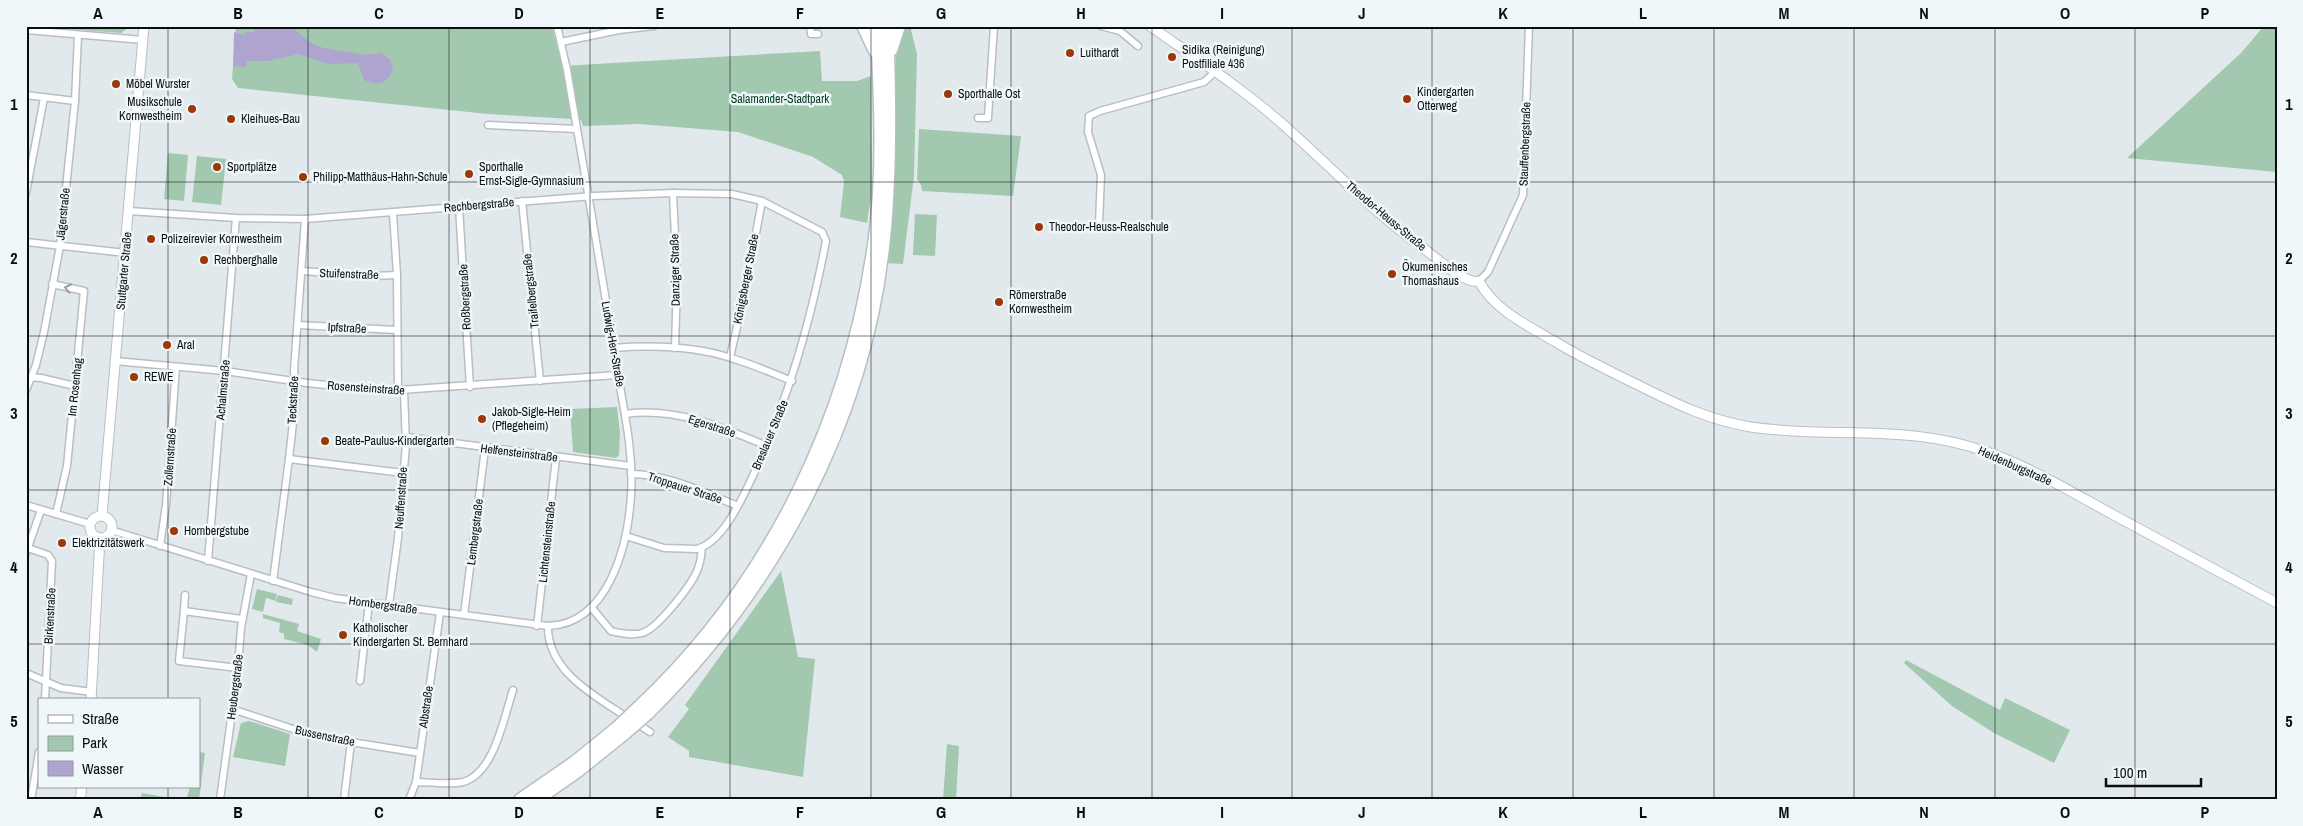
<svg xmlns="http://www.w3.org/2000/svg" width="2303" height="826" font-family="'Archivo Narrow',sans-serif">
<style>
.green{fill:#a2c8b0}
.water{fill:#aea4cf}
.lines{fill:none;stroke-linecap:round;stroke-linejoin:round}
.street-casing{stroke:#b8bfc2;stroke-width:9}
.secondary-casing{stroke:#b8bfc2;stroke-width:11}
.highway-casing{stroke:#b8bfc2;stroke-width:15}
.street{stroke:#fff;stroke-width:6}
.secondary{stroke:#fff;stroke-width:9}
.highway{stroke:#fff;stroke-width:12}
.highway-bridge-casing{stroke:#b8bfc2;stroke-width:15;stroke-linecap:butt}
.highway-bridge{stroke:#fff;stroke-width:12}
.oneway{stroke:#9d9f9f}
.grid{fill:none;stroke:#0b0e0f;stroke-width:1;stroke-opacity:0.55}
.poi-dot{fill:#9c3709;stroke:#eff7fa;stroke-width:2}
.labels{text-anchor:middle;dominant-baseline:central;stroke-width:5;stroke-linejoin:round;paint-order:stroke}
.poi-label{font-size:12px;fill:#0b0e0f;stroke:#eff7fa;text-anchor:start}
.park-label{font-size:12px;fill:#003b21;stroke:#eff7fa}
.street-label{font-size:12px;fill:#0b0e0f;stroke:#eff7fa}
.neatline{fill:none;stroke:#0b0e0f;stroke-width:2}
.grid-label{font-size:16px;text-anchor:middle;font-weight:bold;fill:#0b0e0f}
</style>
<rect width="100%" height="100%" fill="#e2e9ed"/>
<g class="green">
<path d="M28,26H131L121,33Z"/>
<path d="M236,26H552L562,66L820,51L822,81H857L871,76L872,191L867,223L840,217L844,181L842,175L813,157L738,132L639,124L583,126L581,120L571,119L488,114L238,88L232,79Z"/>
<path d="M904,26H913L911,30L917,54L914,176L903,264L886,263C888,229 892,194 893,160C894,127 890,53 904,26Z"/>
<path d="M2264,26H2277V172L2127,158L2241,53Z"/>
<path d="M919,129L1021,136L1013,196L922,191L921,185L917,179Z"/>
<path d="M168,153L188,155L184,201L164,199Z"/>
<path d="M197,156L226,159L221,205L192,202Z"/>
<path d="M915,214L937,215L935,256L913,255Z"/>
<path d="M617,407L620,434L619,455L616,458L573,452L570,409Z"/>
<path d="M781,571L798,657L815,659L803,777L689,757V751L668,737L689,709L685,705Z"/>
<path d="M257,589L277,594L276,601L266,598L263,612L252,609Z"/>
<path d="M278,595L293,599L292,605L276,602Z"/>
<path d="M263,614L299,624L297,631L321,639L317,652L308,645L284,639V634L279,632L280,623L263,618Z"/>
<path d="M1906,660L2000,710L2005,698L2070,730L2054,763L1994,733L1952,706L1904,663Z"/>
<path d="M249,721L290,734L285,766L233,757L241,723Z"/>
<path d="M947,744L959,746L956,800H943Z"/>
<path d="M199,752L205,753L199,800H149L141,797L142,793L176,799L187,797L190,787H199Z"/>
</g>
<path class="water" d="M255,26H290L311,43L323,48L366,55L381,53L390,59L393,70C387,84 378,86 364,80L358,63L328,64L299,54L267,61H247L246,67L233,66L234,32L244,35L245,32H254Z"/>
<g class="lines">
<g class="street-casing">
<g id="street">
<path d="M810,26L811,34H818"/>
<path d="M1101,26L1120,31L1138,46"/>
<path d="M26,30L143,40"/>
<path d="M561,42L619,30L654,26"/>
<path d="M26,95L75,101"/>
<path d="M978,118H988L994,26"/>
<path d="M488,125L576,129"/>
<path d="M26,193L44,98"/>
<path d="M673,193L677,280L675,348"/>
<path d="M522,201L540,381"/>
<path d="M459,207L470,387"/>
<path d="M129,211L236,218L305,219L594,196L673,193L732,194L762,201L822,232L826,241C810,326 787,404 750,482C740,503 722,542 697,549L664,548L626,536"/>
<path d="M393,213L397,275L398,391"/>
<path d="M1099,224L1101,175L1088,132L1089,116L1100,111L1204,82L1215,72"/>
<path d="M26,242L126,253"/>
<path d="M302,271L372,276L397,275"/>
<path d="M1479,281L1488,272L1523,195L1529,26"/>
<path d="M52,284L84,291L67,466L56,514"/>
<path d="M298,325L397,330"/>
<path d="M613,348C651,345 694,346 731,358C752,364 772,373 792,381"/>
<path d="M730,357L744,297L762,201"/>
<path d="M115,361L225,371L307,383L385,391L617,375"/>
<path d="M27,377L41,378L75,386"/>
<path d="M26,390L36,365L44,332L60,246L75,101L78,35"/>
<path d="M625,414C675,407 722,427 767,446"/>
<path d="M407,437L631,466"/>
<path d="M289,459L403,473"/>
<path d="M631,474C667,474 705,493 738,506"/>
<path d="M26,505L90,524"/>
<path d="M111,530L311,592L335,598L548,626C609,624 628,545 631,495C634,448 622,403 615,357C600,261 583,165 567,70L557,26"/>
<path d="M160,546L166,505L176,367"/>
<path d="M28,548L48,555L52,561L45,700"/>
<path d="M26,553L41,510"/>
<path d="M208,561L236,218"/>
<path d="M273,581L289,459L296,395L294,370L305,219"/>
<path d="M185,595L184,611L242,619"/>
<path d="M389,605L398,538L406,445L404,391"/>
<path d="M591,607L611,631C620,633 632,636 642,633C656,630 687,590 694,577C700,567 701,558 702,547"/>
<path d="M184,611L179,661L238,668"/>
<path d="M464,615L485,449"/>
<path d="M537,626L556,458"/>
<path d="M548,626C547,671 595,696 628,718"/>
<path d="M26,673L61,688L92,692"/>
<path d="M360,681L369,603"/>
<path d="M232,709L293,729L351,742L420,753"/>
<path d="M636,723L650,732"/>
<path d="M416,782C430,782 449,785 463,782C494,774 504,717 513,690"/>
<path d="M31,800L39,752"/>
<path d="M220,800L238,668L241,628L251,574"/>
<path d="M344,800L351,742"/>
<path d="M409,800L416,782L440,613"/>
</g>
</g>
<g class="secondary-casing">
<g id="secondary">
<path d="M1150,26C1194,57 1239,86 1279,121C1327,163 1371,210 1422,247C1434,256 1465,285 1479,281C1493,309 1528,326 1554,341C1582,358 1611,372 1640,386C1678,405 1709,420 1751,427C1832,439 1907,423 1987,452C2030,467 2070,491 2110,513C2165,543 2221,573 2277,603"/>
<path d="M102,516L144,26"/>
<circle cx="101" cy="527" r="11"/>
<path d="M91,700L100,538"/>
<path d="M80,800L82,787"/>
</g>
</g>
<g class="highway-casing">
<g id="highway">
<path d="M863,26L875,51"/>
<path d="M891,50L899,26"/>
<path d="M639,707C771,583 851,417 875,237C884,168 880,96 877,26"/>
<path d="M648,713C776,586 866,419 884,238C891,168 890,97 887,26"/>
<path d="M520,800L575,762L617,728"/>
<path d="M536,800L579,770L625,733"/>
</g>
</g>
<use href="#street" class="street"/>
<use href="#secondary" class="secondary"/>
<use href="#highway" class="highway"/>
<g class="highway-bridge-casing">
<g id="highway-bridge">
<path d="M617,728L639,707"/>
<path d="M625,733L648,713"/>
</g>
</g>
<use href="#highway-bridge" class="highway-bridge"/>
</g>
<defs><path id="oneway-chevron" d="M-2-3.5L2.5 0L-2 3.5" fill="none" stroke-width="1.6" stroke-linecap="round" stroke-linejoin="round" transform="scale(1.25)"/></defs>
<use class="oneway" href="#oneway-chevron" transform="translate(68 288) rotate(-168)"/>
<path class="grid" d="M168,26V700M308,26V800M449,26V800M590,26V800M730,26V800M871,26V800M1011,26V800M1152,26V800M1292,26V800M1432,26V800M1573,26V800M1714,26V800M1854,26V800M1995,26V800M2135,26V800M26,182H2277M26,336H2277M26,490H2277M26,644H2277M168,787V800"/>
<g class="poi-dot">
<circle cx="1070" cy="53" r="5"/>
<circle cx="1172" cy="57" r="5"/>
<circle cx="116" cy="84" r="5"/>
<circle cx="948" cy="94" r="5"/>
<circle cx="1407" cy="99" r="5"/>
<circle cx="192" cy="109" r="5"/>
<circle cx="231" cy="119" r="5"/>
<circle cx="217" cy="167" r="5"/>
<circle cx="469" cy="174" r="5"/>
<circle cx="303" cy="177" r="5"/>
<circle cx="1039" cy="227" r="5"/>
<circle cx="151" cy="239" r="5"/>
<circle cx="204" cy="260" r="5"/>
<circle cx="1392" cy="274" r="5"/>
<circle cx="999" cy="302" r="5"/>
<circle cx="167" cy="345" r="5"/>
<circle cx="134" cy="377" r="5"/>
<circle cx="482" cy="419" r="5"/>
<circle cx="325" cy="441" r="5"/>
<circle cx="174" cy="531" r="5"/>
<circle cx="62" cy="543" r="5"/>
<circle cx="343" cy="635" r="5"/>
</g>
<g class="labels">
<g class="poi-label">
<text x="1182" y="50">Sidika (Reinigung)<tspan x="1182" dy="14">Postfiliale 436</tspan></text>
<text x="1080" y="53">Luithardt</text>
<text x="126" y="84">Möbel Wurster</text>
<text x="1417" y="92">Kindergarten<tspan x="1417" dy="14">Otterweg</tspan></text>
<text x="958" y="94">Sporthalle Ost</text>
<text x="182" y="102" text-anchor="end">Musikschule<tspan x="182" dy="14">Kornwestheim</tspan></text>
<text x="241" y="119">Kleihues-Bau</text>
<text x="227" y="167">Sportplätze</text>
<text x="479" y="167">Sporthalle<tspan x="479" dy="14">Ernst-Sigle-Gymnasium</tspan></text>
<text x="313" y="177">Philipp-Matthäus-Hahn-Schule</text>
<text x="1049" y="227">Theodor-Heuss-Realschule</text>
<text x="161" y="239">Polizeirevier Kornwestheim</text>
<text x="214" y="260">Rechberghalle</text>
<text x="1402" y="267">Ökumenisches<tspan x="1402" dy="14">Thomashaus</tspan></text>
<text x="1009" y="295">Römerstraße<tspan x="1009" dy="14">Kornwestheim</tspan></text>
<text x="177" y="345">Aral</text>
<text x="144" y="377">REWE</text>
<text x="492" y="412">Jakob-Sigle-Heim<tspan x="492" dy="14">(Pflegeheim)</tspan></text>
<text x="335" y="441">Beate-Paulus-Kindergarten</text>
<text x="184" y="531">Hornbergstube</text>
<text x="72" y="543">Elektrizitätswerk</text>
<text x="353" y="628">Katholischer<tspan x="353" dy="14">Kindergarten St. Bernhard</tspan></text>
</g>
<g class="park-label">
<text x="780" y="99">Salamander-Stadtpark</text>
</g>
<g class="street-label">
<text transform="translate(1525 144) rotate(-88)">Stauffenbergstraße</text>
<text transform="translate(479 205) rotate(-5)">Rechbergstraße</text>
<text transform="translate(63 214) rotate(-84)">Jägerstraße</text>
<text transform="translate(1386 216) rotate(40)">Theodor-Heuss-Straße</text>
<text transform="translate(675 270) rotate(-91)">Danziger Straße</text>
<text transform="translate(124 271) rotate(-85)">Stuttgarter Straße</text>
<text transform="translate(349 274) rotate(2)">Stuifenstraße</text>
<text transform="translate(746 279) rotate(-79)">Königsberger Straße</text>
<text transform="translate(531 291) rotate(-96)">Traifelbergstraße</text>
<text transform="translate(465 297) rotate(-93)">Roßbergstraße</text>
<text transform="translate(347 328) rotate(3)">Ipfstraße</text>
<text transform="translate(613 344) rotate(80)">Ludwig-Herr-Straße</text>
<text transform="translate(75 387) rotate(-84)">Im Rosenhag</text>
<text transform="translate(366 388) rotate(4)">Rosensteinstraße</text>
<text transform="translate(223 390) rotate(-85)">Achalmstraße</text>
<text transform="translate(293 400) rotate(-87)">Teckstraße</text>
<text transform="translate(712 426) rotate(18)">Egerstraße</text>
<text transform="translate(770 435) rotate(-67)">Breslauer Straße</text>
<text transform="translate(519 453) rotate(7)">Helfensteinstraße</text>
<text transform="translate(170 457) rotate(-86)">Zollernstraße</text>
<text transform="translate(2015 466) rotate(24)">Heidenburgstraße</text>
<text transform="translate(685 488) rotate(18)">Troppauer Straße</text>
<text transform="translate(401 498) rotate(-86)">Neuffenstraße</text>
<text transform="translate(475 532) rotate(-83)">Lembergstraße</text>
<text transform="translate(547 542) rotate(-84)">Lichtensteinstraße</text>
<text transform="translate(383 605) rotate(8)">Hornbergstraße</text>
<text transform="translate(50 616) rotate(-87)">Birkenstraße</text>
<text transform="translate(235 687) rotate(-83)">Heubergstraße</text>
<text transform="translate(426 707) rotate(-82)">Albstraße</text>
<text transform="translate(325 736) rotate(12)">Bussenstraße</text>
</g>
</g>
<rect width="2303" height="826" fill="none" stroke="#eff7fa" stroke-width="55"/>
<rect x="38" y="698" width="162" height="90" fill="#eff7fa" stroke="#949a9c"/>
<rect x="48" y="715" width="25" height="8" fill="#ffffff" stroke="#949a9c"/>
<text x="82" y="724" font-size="15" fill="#0b0e0f">Straße</text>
<rect x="48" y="736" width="25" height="15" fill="#a2c8b0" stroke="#949a9c"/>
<text x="82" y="748" font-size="15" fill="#0b0e0f">Park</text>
<rect x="48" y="761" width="25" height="15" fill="#aea4cf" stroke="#949a9c"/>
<text x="82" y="774" font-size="15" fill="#0b0e0f">Wasser</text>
<path d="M2106 778v8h95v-8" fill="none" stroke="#0b0e0f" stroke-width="2.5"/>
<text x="2113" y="778" font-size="15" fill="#0b0e0f" stroke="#eff7fa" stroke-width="4" paint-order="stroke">100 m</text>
<rect x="28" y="28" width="2248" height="770" class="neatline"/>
<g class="grid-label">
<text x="98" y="19">A</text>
<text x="238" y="19">B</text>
<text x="379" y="19">C</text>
<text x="519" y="19">D</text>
<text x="660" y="19">E</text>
<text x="800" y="19">F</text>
<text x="941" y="19">G</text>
<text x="1081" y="19">H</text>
<text x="1222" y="19">I</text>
<text x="1362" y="19">J</text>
<text x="1503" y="19">K</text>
<text x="1643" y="19">L</text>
<text x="1784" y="19">M</text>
<text x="1924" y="19">N</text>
<text x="2065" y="19">O</text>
<text x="2205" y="19">P</text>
<text x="14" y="110">1</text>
<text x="2289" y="110">1</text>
<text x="14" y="264">2</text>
<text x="2289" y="264">2</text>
<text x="14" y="419">3</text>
<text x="2289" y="419">3</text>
<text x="14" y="573">4</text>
<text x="2289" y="573">4</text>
<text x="14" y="727">5</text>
<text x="2289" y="727">5</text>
<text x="98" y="818">A</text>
<text x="238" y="818">B</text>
<text x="379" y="818">C</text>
<text x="519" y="818">D</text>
<text x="660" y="818">E</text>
<text x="800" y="818">F</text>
<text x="941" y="818">G</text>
<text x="1081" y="818">H</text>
<text x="1222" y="818">I</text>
<text x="1362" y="818">J</text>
<text x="1503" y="818">K</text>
<text x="1643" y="818">L</text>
<text x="1784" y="818">M</text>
<text x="1924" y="818">N</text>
<text x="2065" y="818">O</text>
<text x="2205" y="818">P</text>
</g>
</svg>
